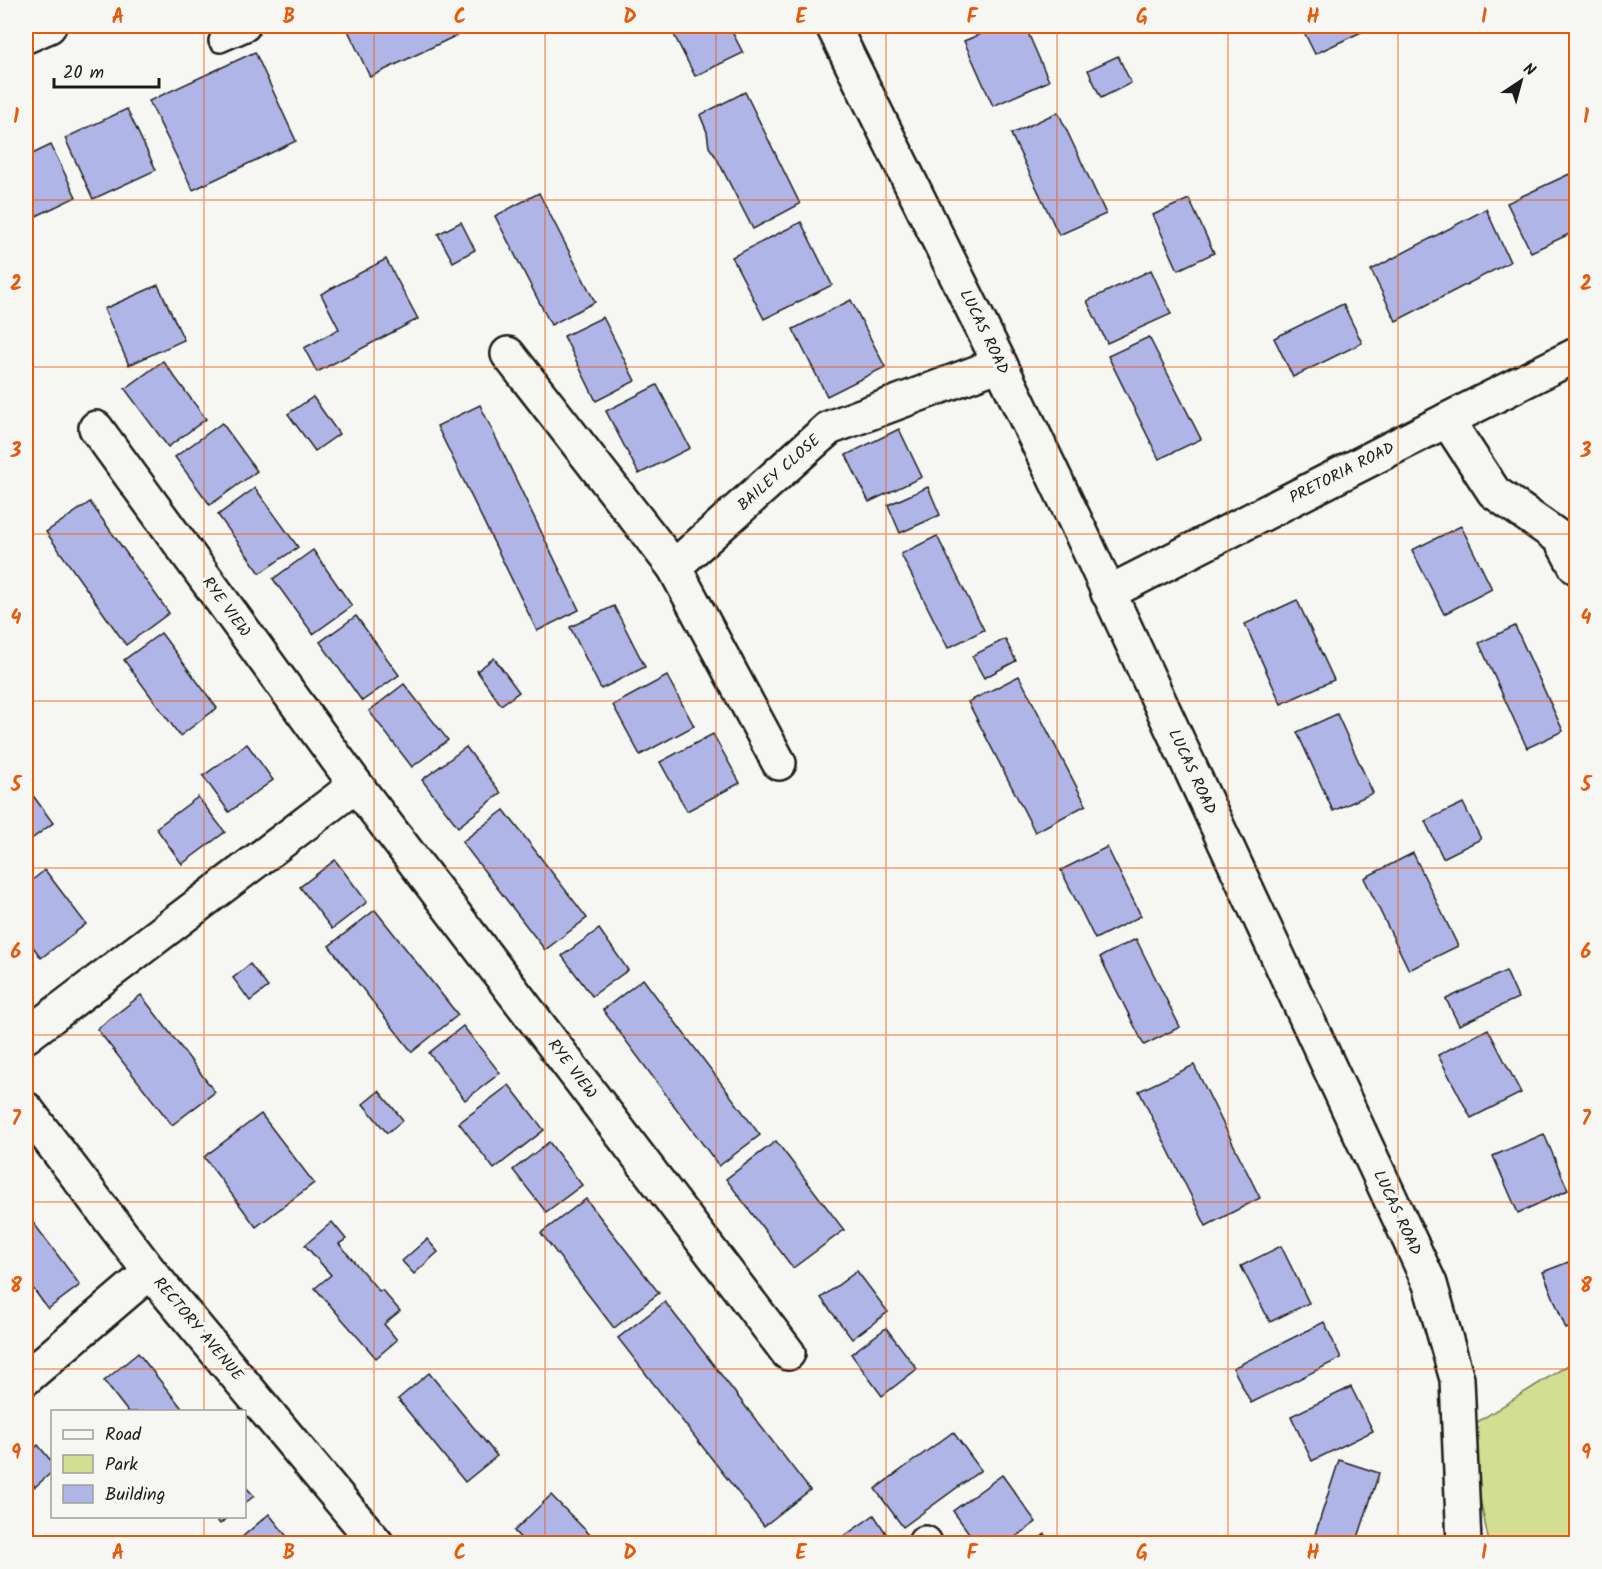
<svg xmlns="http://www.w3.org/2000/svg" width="1602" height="1569" font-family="Kalam,sans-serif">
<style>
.green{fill:#d2de91;stroke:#777d56;stroke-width:1.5}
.building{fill:#afb6e7;stroke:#1c1c1c;stroke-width:1.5}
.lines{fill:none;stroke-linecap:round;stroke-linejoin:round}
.service-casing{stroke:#1c1c1c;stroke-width:26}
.minor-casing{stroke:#1c1c1c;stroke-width:38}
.primary-casing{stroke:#1c1c1c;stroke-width:38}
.service{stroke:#f6f6f2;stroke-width:21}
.minor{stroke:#f6f6f2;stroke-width:33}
.primary{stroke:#f6f6f2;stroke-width:33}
.grid{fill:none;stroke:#e8590c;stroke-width:1.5;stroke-opacity:0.55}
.labels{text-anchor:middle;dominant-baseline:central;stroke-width:6;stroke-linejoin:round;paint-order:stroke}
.street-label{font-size:16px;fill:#1c1c1c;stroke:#f6f6f2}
.neatline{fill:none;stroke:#e8590c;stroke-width:2}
.grid-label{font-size:20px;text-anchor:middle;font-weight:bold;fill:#e8590c}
</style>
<rect width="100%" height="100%" fill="#f6f6f2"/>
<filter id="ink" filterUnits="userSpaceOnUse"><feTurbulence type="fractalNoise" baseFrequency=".0167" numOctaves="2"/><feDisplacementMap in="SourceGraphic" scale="12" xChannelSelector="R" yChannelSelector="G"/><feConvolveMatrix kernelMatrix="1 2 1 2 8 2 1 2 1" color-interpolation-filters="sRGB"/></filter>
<g filter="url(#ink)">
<path class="green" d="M1576,1360V1543H1489L1466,1429Z"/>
<g class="building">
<path d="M346,26H476L370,77Z"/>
<path d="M674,26H729L743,53L695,76L670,27Z"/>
<path d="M1000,26H1025L1049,81L993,106L964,41Z"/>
<path d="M1301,26H1374L1315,54Z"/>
<path d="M255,52L296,141L193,190L149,101Z"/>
<path d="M1118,56L1131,83L1101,98L1088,70Z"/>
<path d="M745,92L800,204L753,229L716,157L709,147L707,132L700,115Z"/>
<path d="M127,109L156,170L93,199L65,138Z"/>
<path d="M1058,112L1106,214L1059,235L1011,134Z"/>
<path d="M51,145L76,197L26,221V157Z"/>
<path d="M1576,171V231L1531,252L1507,203Z"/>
<path d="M539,193L595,302L551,325L495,216Z"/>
<path d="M1189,199L1214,253L1178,270L1153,215Z"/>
<path d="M1486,209L1510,262L1396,321L1371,270Z"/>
<path d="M461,222L475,250L453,262L438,234Z"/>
<path d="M801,222L832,285L764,319L732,257Z"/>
<path d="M386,259L418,319L317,372L304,348L339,329L321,294Z"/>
<path d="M1151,270L1171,314L1107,343L1087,301Z"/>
<path d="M158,285L184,340L129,365L104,309Z"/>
<path d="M851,300L885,367L827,396L793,329Z"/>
<path d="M1343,304L1362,343L1293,377L1274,338Z"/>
<path d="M603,317L635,381L596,401L564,336Z"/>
<path d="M1149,337L1201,439L1159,459L1108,356Z"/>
<path d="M163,361L206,419L168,447L125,389Z"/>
<path d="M657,385L690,448L639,474L606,411Z"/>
<path d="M313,397L339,434L315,451L288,414Z"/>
<path d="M480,405L579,610L537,631L437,426Z"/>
<path d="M222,423L257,471L210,505L175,457Z"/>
<path d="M899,429L922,477L869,502L846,455Z"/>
<path d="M928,487L940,515L900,533L888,505Z"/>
<path d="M255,488L298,547L260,573L218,515Z"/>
<path d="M90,502L169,613L126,645L46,532Z"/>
<path d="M1461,526L1492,589L1444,614L1412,550Z"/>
<path d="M937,536L984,630L948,648L901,554Z"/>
<path d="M313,550L352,606L313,634L273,579Z"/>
<path d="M1297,600L1334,680L1281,704L1245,624Z"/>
<path d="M614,606L645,667L601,689L570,627Z"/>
<path d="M356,616L399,675L362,701L320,642Z"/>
<path d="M1515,626L1563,731L1527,748L1479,643Z"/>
<path d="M161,633L217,708L180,736L124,660Z"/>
<path d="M1005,639L1016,661L984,678L972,656Z"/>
<path d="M494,658L519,692L501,705L477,671Z"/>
<path d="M667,676L694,726L640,755L613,705Z"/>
<path d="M1019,676L1086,805L1035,832L968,702Z"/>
<path d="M404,684L448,740L412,767L369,711Z"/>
<path d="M1337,714L1373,793L1333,811L1297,732Z"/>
<path d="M713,734L740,783L687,811L660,762Z"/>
<path d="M247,744L273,780L229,812L203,776Z"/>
<path d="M466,747L501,793L458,827L422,780Z"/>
<path d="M26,786L53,823L26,843Z"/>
<path d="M198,797L225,832L182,864L156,828Z"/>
<path d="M1463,803L1481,839L1443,858L1425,821Z"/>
<path d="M504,810L587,918L545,950L462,842Z"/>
<path d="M1107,847L1141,916L1095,939L1061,870Z"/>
<path d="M1413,853L1458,946L1409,970L1364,878Z"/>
<path d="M335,860L367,902L332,929L300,887Z"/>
<path d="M45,870L86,924L41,958L26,937V885Z"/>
<path d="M375,910L458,1015L412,1052L329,946Z"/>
<path d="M599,929L628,970L592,996L562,956Z"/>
<path d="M1136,939L1180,1027L1144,1045L1100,957Z"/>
<path d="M250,964L268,987L250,1001L233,978Z"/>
<path d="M1506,971L1518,998L1459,1025L1446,999Z"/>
<path d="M643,979L760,1135L719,1166L603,1010Z"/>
<path d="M141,995L215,1092L172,1125L97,1029Z"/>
<path d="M463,1026L500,1073L465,1100L429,1053Z"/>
<path d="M1488,1029L1521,1093L1471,1118L1438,1055Z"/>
<path d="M1194,1065L1260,1198L1206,1226L1139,1091Z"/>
<path d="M509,1085L544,1130L494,1169L459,1123Z"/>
<path d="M379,1091L403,1120L387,1133L363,1104Z"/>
<path d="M261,1114L314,1183L256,1227L204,1157Z"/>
<path d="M1544,1134L1568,1190L1518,1213L1493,1156Z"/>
<path d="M776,1141L844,1230L793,1268L726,1179Z"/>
<path d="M549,1142L582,1185L546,1212L513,1170Z"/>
<path d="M586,1199L659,1293L614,1328L541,1233Z"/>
<path d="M26,1213L80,1285L48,1309L26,1279Z"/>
<path d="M332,1222L346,1239L339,1244L379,1291L382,1290L400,1311L384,1324L397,1340L376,1358L315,1288L331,1275L305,1245Z"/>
<path d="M427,1239L438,1252L414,1274L402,1261Z"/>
<path d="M1281,1246L1309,1303L1270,1322L1241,1266Z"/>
<path d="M1576,1259V1325L1566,1329L1543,1272Z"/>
<path d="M857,1271L888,1312L852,1339L821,1298Z"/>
<path d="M665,1302L810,1490L764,1526L618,1338Z"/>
<path d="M1324,1322L1341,1358L1251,1403L1233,1368Z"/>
<path d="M886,1328L917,1369L882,1396L851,1354Z"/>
<path d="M138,1353L185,1412H128L104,1381Z"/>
<path d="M429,1373L497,1456L465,1482L398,1399Z"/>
<path d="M1351,1387L1373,1431L1312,1461L1291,1416Z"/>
<path d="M953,1432L981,1470L903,1527L875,1489Z"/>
<path d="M38,1445L52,1462V1472L35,1487L26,1475V1456Z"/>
<path d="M1339,1460L1379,1473L1356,1544H1312Z"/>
<path d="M1002,1475L1036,1522L1006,1544H977L953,1511Z"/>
<path d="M244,1485L254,1496L244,1504Z"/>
<path d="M551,1495L599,1544H526L514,1531Z"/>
<path d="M269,1514L293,1544H234Z"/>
<path d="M874,1515L893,1544H833Z"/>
<path d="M214,1516H229L220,1524Z"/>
<path d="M1045,1534L1052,1544H1032Z"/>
</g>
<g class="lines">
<g class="service-casing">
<path id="service" d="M220,41L248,29L247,26"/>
</g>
<g class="minor-casing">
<g id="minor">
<path d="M833,26L1000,364L1083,537L1430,1284L1457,1379L1464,1544"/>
<path d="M508,354L674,567"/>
<path d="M1447,420L1494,492L1560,538L1576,567"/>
<path d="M96,428L356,785L788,1353"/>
<path d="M1108,593L1447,420L1576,355"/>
<path d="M779,763L674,567L829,428L1000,364"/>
<path d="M26,1036L356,785"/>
<path d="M26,1109L150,1272L377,1544"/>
<path d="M26,1378L150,1272"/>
<path d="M925,1543V1544"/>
</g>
</g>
<g class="primary-casing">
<path id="primary" d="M26,36L49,26"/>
</g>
<use href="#service" class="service"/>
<use href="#minor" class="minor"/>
<use href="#primary" class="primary"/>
</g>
</g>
<path class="grid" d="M204,26V1412M374,26V1544M545,26V1544M716,26V1544M886,26V1544M1057,26V1544M1228,26V1544M1398,26V1544M26,200H1576M26,367H1576M26,534H1576M26,701H1576M26,868H1576M26,1035H1576M26,1202H1576M26,1369H1576M204,1516V1544"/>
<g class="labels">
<g class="street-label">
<text transform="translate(984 332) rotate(64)">LUCAS ROAD</text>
<text transform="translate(779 473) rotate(-42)">BAILEY CLOSE</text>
<text transform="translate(1342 473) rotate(-27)">PRETORIA ROAD</text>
<text transform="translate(226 607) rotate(54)">RYE VIEW</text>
<text transform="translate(1192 772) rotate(65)">LUCAS ROAD</text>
<text transform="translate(572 1069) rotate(53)">RYE VIEW</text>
<text transform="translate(1397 1213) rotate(65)">LUCAS ROAD</text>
<text transform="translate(198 1329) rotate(50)">RECTORY AVENUE</text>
</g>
</g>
<rect width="1602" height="1569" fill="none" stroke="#f6f6f2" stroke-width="66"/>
<rect x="51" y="1410" width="195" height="108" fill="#f6f6f2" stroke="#9f9f9c" stroke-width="1.5"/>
<rect x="63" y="1430" width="30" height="9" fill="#f6f6f2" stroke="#9f9f9c" stroke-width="1.5"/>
<text x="105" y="1440" font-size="18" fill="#1c1c1c">Road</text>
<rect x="63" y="1455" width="30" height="18" fill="#d2de91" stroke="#9f9f9c" stroke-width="1.5"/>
<text x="105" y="1470" font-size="18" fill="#1c1c1c">Park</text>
<rect x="63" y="1485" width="30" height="18" fill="#afb6e7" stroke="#9f9f9c" stroke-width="1.5"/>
<text x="105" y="1500" font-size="18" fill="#1c1c1c">Building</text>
<g transform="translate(1521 81) rotate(36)" stroke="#f6f6f2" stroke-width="4.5" paint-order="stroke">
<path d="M0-4.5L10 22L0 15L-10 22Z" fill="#1c1c1c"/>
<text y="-9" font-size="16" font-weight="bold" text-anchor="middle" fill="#1c1c1c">N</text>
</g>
<path d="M54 78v9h105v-9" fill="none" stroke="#1c1c1c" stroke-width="3"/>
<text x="63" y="78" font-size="18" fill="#1c1c1c" stroke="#f6f6f2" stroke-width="4.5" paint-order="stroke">20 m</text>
<rect x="33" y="33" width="1536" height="1503" class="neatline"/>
<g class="grid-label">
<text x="118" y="23">A</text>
<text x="289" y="23">B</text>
<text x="460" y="23">C</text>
<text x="630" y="23">D</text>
<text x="801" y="23">E</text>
<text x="972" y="23">F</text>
<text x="1142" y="23">G</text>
<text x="1313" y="23">H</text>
<text x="1484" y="23">I</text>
<text x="16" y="123">1</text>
<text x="1586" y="123">1</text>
<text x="16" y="290">2</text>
<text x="1586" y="290">2</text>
<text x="16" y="457">3</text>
<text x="1586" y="457">3</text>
<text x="16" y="624">4</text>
<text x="1586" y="624">4</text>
<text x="16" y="791">5</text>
<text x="1586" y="791">5</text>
<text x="16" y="958">6</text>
<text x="1586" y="958">6</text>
<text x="16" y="1125">7</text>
<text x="1586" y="1125">7</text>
<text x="16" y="1292">8</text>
<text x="1586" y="1292">8</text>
<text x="16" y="1459">9</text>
<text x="1586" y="1459">9</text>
<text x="118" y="1559">A</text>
<text x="289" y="1559">B</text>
<text x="460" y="1559">C</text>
<text x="630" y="1559">D</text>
<text x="801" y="1559">E</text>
<text x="972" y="1559">F</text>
<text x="1142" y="1559">G</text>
<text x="1313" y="1559">H</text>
<text x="1484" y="1559">I</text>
</g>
</svg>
